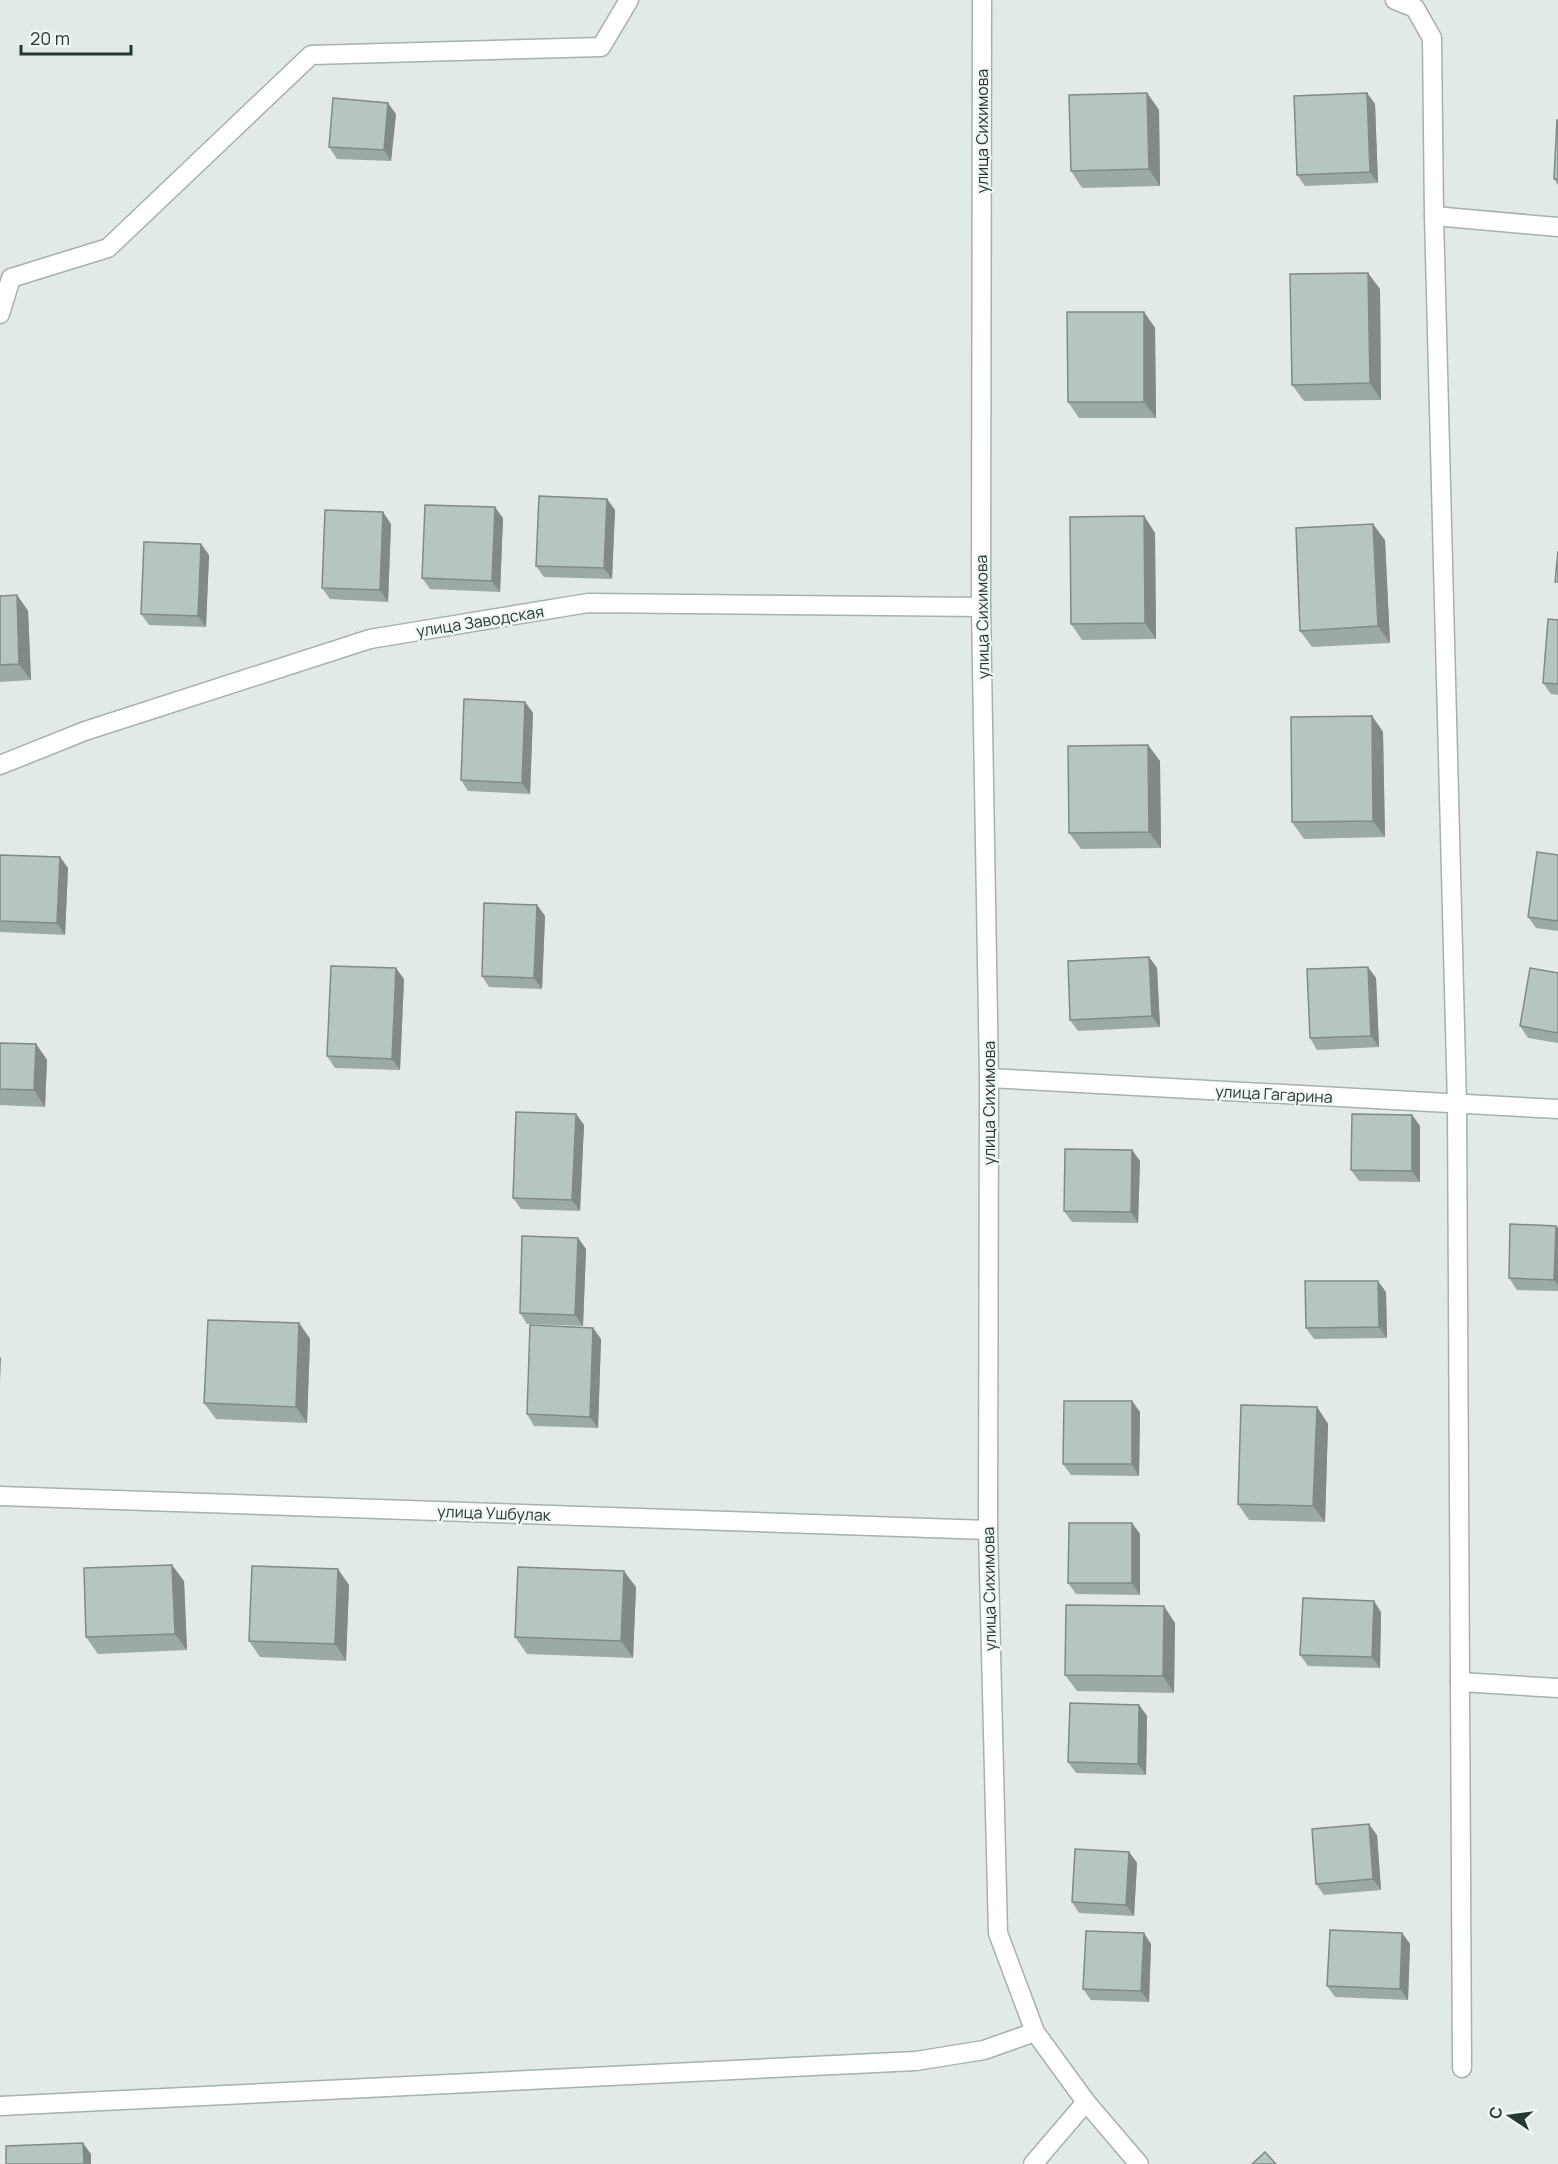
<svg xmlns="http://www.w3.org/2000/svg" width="1558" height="2164" font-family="Manrope,sans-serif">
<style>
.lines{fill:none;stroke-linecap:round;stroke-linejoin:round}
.minor-casing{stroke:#a4b1ad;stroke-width:21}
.minor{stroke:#fff;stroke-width:18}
.wall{fill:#9da9a4}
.shaded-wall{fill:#808a86}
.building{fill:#b7c5bf;stroke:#808a86;stroke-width:1.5}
.labels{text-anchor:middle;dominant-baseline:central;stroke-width:4.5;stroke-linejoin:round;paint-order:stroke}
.street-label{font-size:16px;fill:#233933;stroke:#f1f7f4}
</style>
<rect width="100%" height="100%" fill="#e1eae6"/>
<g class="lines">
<g class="minor-casing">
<g id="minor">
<path d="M982,0L981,607L989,1078L988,1530L998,1933L1035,2032L1086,2102L1139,2164"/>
<path d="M1395,0L1415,8L1432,38L1434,216L1457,1104L1462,2068"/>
<path d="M1434,216L1558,227"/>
<path d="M0,314L11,278L108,248L311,55L601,47L629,0"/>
<path d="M0,765L85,731L370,639L588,603L981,607"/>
<path d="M989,1078L1558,1109"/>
<path d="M0,1496L988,1530"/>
<path d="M1460,1682L1558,1688"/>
<path d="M0,2106L916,2061L984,2050L1035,2032"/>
<path d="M1033,2164L1086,2102"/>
</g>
</g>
<use href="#minor" class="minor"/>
</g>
<g class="wall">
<path d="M1147,93L1159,110L1160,186L1082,188L1071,171Z"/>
<path d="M1367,93L1375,104L1378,183L1305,186L1297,175Z"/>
<path d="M396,114L391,161L337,159L329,147Z"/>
<path d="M1558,120V185L1554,179Z"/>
<path d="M1380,289L1381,400L1304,401L1292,385Z"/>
<path d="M1144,312L1155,328L1156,418H1079L1068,402Z"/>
<path d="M607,499L615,510L612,579L544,577L536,566Z"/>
<path d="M1144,516L1155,533L1156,639L1082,640L1071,624Z"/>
<path d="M503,518L500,592L430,589L422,578Z"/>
<path d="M391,524L388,602L330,599L322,588Z"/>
<path d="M1385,540L1390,643L1312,647L1300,631Z"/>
<path d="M201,544L209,555L206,627L149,625L141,614Z"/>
<path d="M17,595L28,611L31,680L0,682V596Z"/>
<path d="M1558,620V695L1551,694L1543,683Z"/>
<path d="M525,702L533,713L530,794L468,791L461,780Z"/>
<path d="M1372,716L1383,732L1385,837L1304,839L1292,822Z"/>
<path d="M1148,745L1160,761L1161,848L1081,849L1069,833Z"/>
<path d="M0,855L60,857L68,868L65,935L0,932Z"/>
<path d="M1558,855V931L1536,928L1528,917Z"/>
<path d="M537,905L545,916L542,989L489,987L482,976Z"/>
<path d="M1149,957L1157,968L1160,1027L1078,1031L1070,1020Z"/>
<path d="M1558,973V1043L1528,1038L1520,1026Z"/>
<path d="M1376,978L1379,1047L1317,1050L1310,1038Z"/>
<path d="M404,979L400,1070L335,1068L327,1056Z"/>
<path d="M0,1043L36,1044L47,1060L45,1107L0,1105Z"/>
<path d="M576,1114L584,1125L580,1211L521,1209L513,1198Z"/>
<path d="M1412,1115L1420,1126V1182L1359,1181L1351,1170Z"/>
<path d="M1132,1150L1140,1161L1138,1223L1072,1222L1064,1211Z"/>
<path d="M1556,1226L1558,1228V1291L1517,1290L1509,1278Z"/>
<path d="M578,1238L586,1249L583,1326L527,1324L520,1313Z"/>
<path d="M1386,1292L1387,1338L1314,1339L1306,1328Z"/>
<path d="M299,1323L310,1339L307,1423L216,1419L204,1403Z"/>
<path d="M593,1328L601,1339L598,1428L534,1426L527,1414Z"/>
<path d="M1132,1401L1140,1412L1139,1476L1071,1475L1063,1464Z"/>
<path d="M1317,1407L1328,1424L1325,1522L1249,1520L1238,1504Z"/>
<path d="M1132,1523L1140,1534V1595L1076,1594L1068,1583Z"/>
<path d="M184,1581L187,1650L98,1654L86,1637Z"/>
<path d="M349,1585L346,1661L260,1657L249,1641Z"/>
<path d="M636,1587L633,1658L527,1654L515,1637Z"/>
<path d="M1381,1612L1380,1668L1308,1666L1300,1655Z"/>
<path d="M1175,1623L1174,1693L1077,1691L1065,1675Z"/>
<path d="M1139,1705L1147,1716L1146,1775L1076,1773L1068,1762Z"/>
<path d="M1377,1835L1381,1890L1324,1895L1316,1884Z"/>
<path d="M1129,1852L1137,1863L1134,1916L1079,1913L1072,1902Z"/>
<path d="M1402,1933L1410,1944L1408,2000L1335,1997L1327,1986Z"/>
<path d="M1151,1944L1149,2002L1091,2000L1083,1989Z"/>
</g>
<g class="shaded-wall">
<path d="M1147,93L1159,110L1160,186L1149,169Z"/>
<path d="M1367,93L1375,104L1378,183L1370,172Z"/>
<path d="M388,103L396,114L391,161L384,150Z"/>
<path d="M1368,273L1380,289L1381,400L1370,383Z"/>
<path d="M1144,312L1155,328L1156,418L1144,402Z"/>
<path d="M607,499L615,510L612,579L604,568Z"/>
<path d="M495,507L503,518L500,592L492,581Z"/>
<path d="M383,512L391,524L388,602L380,590Z"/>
<path d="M1144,516L1155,533L1156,639L1145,623Z"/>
<path d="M1373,524L1385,540L1390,643L1378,626Z"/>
<path d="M201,544L209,555L206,627L198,616Z"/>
<path d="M17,595L28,611L31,680L19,664Z"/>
<path d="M525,702L533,713L530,794L522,783Z"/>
<path d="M1372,716L1383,732L1385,837L1373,821Z"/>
<path d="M1148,745L1160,761L1161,848L1149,832Z"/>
<path d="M60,857L68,868L65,935L57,923Z"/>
<path d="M537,905L545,916L542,989L534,978Z"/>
<path d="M1149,957L1157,968L1160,1027L1152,1016Z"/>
<path d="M1368,967L1376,978L1379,1047L1371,1036Z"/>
<path d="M396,968L404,979L400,1070L392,1059Z"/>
<path d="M36,1044L47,1060L45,1107L34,1090Z"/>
<path d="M576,1114L584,1125L580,1211L572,1200Z"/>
<path d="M1412,1115L1420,1126V1182L1412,1171Z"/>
<path d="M1132,1150L1140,1161L1138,1223L1131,1212Z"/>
<path d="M1556,1226L1558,1228V1285L1554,1280Z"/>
<path d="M578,1238L586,1249L583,1326L575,1315Z"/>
<path d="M1378,1281L1386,1292L1387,1338L1379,1327Z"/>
<path d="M299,1323L310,1339L307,1423L296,1407Z"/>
<path d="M593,1328L601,1339L598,1428L590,1417Z"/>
<path d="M0,1357L1,1358L0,1382Z"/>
<path d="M1132,1401L1140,1412L1139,1476L1132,1464Z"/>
<path d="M1317,1407L1328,1424L1325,1522L1313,1506Z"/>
<path d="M1132,1523L1140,1534V1595L1132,1583Z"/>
<path d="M172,1565L184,1581L187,1650L175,1634Z"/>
<path d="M338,1569L349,1585L346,1661L335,1644Z"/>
<path d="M624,1571L636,1587L633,1658L621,1641Z"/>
<path d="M1374,1601L1381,1612L1380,1668L1372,1657Z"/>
<path d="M1164,1606L1175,1623L1174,1693L1163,1676Z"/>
<path d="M1139,1705L1147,1716L1146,1775L1138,1764Z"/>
<path d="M1369,1824L1377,1835L1381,1890L1373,1879Z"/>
<path d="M1129,1852L1137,1863L1134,1916L1126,1905Z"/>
<path d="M1144,1933L1151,1944L1149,2002L1141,1991Z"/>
<path d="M1402,1933L1410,1944L1408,2000L1400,1989Z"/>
<path d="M83,2143L91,2154V2164H84Z"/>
</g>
<g class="building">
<path d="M1147,93L1149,169L1071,171L1069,95Z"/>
<path d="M1367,93L1370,172L1297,175L1294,96Z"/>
<path d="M333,98L388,103L384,150L329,147Z"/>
<path d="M1557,120H1558V179H1554Z"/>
<path d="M1368,273L1370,383L1292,385L1290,274Z"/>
<path d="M1067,312H1144V402H1068Z"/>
<path d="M539,496L607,499L604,568L536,566Z"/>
<path d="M425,505L495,507L492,581L422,578Z"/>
<path d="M325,510L383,512L380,590L322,588Z"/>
<path d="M1144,516L1145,623L1071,624L1070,517Z"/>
<path d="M1373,524L1378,626L1300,631L1296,528Z"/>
<path d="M144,542L201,544L198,616L141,614Z"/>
<path d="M1558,551V582H1555Z"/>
<path d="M17,595L19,664L0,665V596Z"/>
<path d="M1548,619L1558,620V684L1543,683Z"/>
<path d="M464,699L525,702L522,783L461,780Z"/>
<path d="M1372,716L1373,821L1292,822L1291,717Z"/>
<path d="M1148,745L1149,832L1069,833L1068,746Z"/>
<path d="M1537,852L1558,855V921L1528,917Z"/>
<path d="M0,855L60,857L57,923L0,921Z"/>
<path d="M484,903L537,905L534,978L482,976Z"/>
<path d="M1149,957L1152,1016L1070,1020L1068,961Z"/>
<path d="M331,966L396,968L392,1059L327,1056Z"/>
<path d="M1368,967L1371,1036L1310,1038L1307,969Z"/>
<path d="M1530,968L1558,973V1033L1520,1026Z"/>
<path d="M0,1043L36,1044L34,1090L0,1089Z"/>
<path d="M516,1112L576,1114L572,1200L513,1198Z"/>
<path d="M1352,1114L1412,1115V1171L1351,1170Z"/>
<path d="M1065,1149L1132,1150L1131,1212L1064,1211Z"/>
<path d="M1510,1224L1556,1226L1554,1280L1509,1278Z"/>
<path d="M522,1236L578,1238L575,1315L520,1313Z"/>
<path d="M1305,1281H1378L1379,1327L1306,1328Z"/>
<path d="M208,1320L299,1323L296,1407L204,1403Z"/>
<path d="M530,1325L593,1328L590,1417L527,1414Z"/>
<path d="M1064,1401H1132V1464H1063Z"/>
<path d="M1241,1405L1317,1407L1313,1506L1238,1504Z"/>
<path d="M1069,1523H1132V1583H1068Z"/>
<path d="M172,1565L175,1634L86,1637L84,1568Z"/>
<path d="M252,1566L338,1569L335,1644L249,1641Z"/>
<path d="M518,1567L624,1571L621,1641L515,1637Z"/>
<path d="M1303,1598L1374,1601L1372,1657L1300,1655Z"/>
<path d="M1066,1605L1164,1606L1163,1676L1065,1675Z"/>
<path d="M1070,1703L1139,1705L1138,1764L1068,1762Z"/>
<path d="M1369,1824L1373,1879L1316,1884L1312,1829Z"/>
<path d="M1075,1849L1129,1852L1126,1905L1072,1902Z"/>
<path d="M1330,1930L1402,1933L1400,1989L1327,1986Z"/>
<path d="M1086,1931L1144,1933L1141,1991L1083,1989Z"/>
<path d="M83,2143L84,2164H6V2146Z"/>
<path d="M1265,2152L1276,2164H1252Z"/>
</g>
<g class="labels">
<g class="street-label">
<text transform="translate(982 131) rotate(-90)">улица Сихимова</text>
<text transform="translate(982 617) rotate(-91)">улица Сихимова</text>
<text transform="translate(480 621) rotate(-9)">улица Заводская</text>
<text transform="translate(1274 1094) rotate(3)">улица Гагарина</text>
<text transform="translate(989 1103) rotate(-90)">улица Сихимова</text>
<text transform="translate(494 1513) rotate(2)">улица Ушбулак</text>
<text transform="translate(989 1589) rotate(-91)">улица Сихимова</text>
</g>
</g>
<g transform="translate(1510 2116) rotate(283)" stroke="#f1f7f4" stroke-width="4.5" paint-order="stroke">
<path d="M0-4.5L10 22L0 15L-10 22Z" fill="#233933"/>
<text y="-9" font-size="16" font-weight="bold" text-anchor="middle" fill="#233933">С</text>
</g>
<path d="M21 45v9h110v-9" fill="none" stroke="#233933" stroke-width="3"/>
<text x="30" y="45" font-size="18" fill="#233933" stroke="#f1f7f4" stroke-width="4.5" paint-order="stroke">20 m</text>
</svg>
